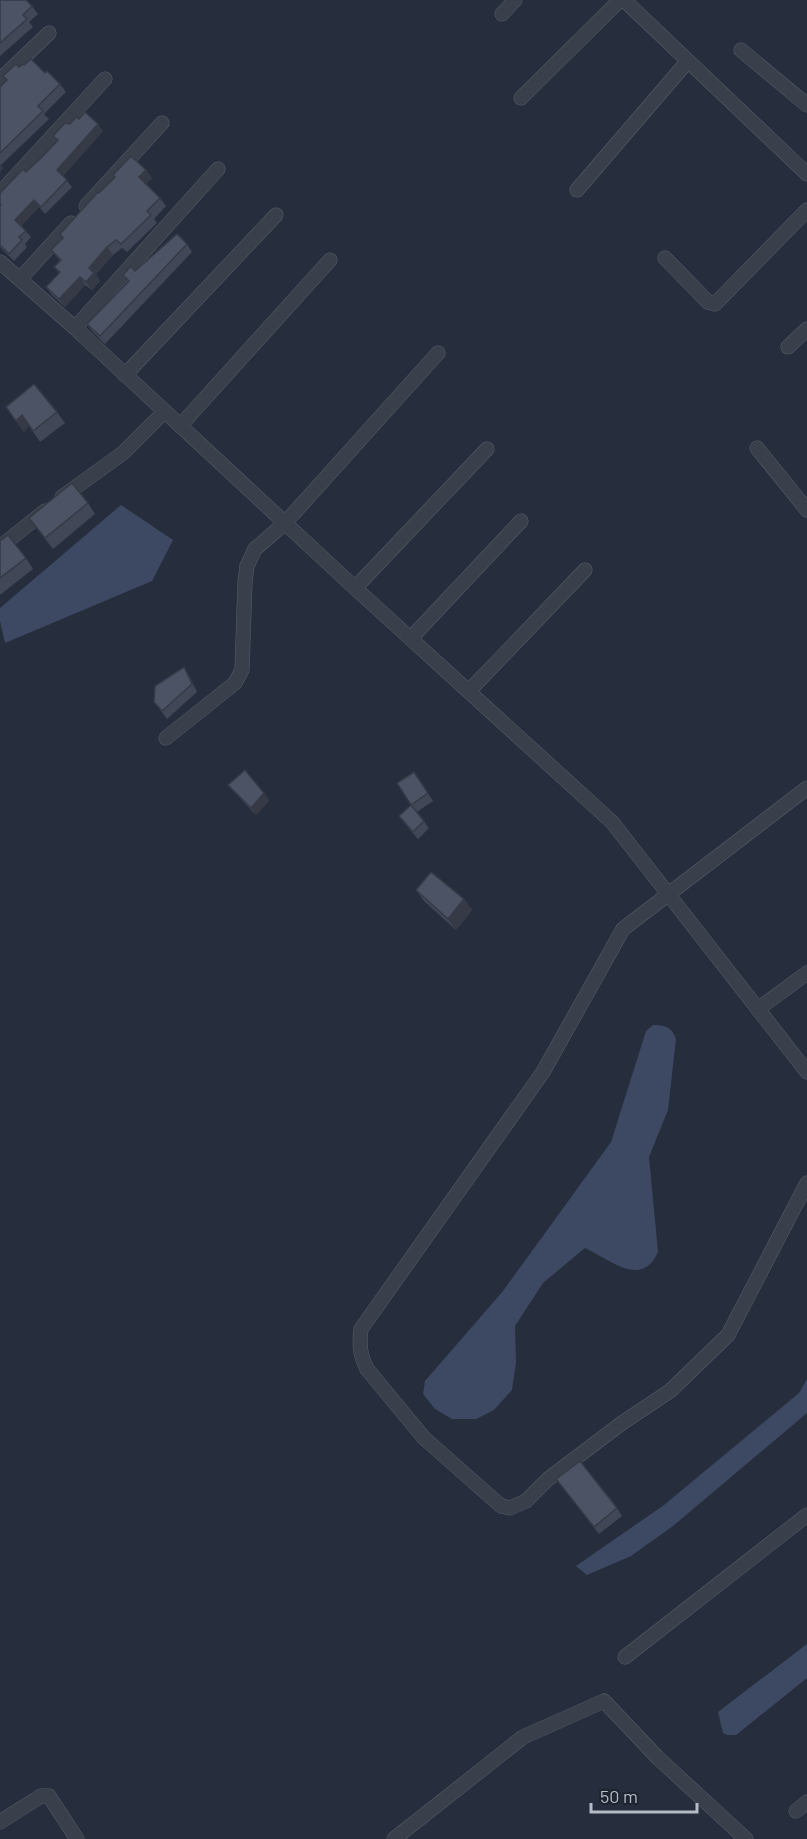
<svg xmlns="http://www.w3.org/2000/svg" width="807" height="1839" font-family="Barlow,sans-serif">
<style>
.water{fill:#3d4963}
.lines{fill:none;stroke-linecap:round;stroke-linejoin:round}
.street-casing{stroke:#585d6a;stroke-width:15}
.street{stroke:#3a3f4c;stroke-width:14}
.wall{fill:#414756}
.shaded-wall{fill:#353a46}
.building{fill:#4c5364;stroke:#353a46;stroke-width:1.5}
</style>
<rect width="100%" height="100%" fill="#262d3c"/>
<g class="water">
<path d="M121,505L173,540L152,581L5,643L0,621V608Z"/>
<path d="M653,1025C665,1025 672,1027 676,1039L668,1110L649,1157L658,1252C642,1289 609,1259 585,1248L543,1283L515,1326L516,1362L512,1390L494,1410L476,1419H452L435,1409L423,1394L425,1381L503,1291L611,1142L646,1031Z"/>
<path d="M807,1379V1413L673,1526L631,1556L587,1575L576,1566L664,1505L799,1393Z"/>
<path d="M807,1644V1678L736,1735H727L723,1733L718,1712Z"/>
</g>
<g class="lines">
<g class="street-casing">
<g id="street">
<path d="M624,0L807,174"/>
<path d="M502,14L515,0"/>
<path d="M741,50L807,105"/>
<path d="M0,80L49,33"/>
<path d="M521,98L620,0"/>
<path d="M577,190L687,62"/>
<path d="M0,193L105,79"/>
<path d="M86,206L162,123"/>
<path d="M665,258L708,302L715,304L807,210"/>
<path d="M0,262L75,328L355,588L612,822L807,1072"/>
<path d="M20,279L71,223"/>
<path d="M75,328L218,169"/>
<path d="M788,347L807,329"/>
<path d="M125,375L276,215"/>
<path d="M180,426L330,260"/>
<path d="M757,448L807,510"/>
<path d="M62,497L123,453L164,412"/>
<path d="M0,547L45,511"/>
<path d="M355,588L487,449"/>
<path d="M411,638L521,521"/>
<path d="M469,691L585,570"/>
<path d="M166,738L235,683L242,670L245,582L247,566L255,549L285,523L438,353"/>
<path d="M807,788L623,929L543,1072L361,1329C359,1345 360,1355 367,1369L424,1438L501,1506L510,1508L526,1501L548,1479L622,1423L670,1391L728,1335L807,1183"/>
<path d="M758,1009L807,973"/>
<path d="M625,1657L807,1515"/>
<path d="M796,1811L807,1802"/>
<path d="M0,1822L41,1796H49L77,1839"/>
<path d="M394,1839L523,1737L604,1701L658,1758L746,1839"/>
</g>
</g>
<use href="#street" class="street"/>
</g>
<g class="wall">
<path d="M0,0L32,6L38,14L29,22L33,27L0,56Z"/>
<path d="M24,65L45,73L60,84L66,92L44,114L49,119L1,165L3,168L0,172V87L7,81L3,76L19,67Z"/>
<path d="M79,119L103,131L63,176L72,187L45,214L39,207L21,226L31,237L25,244L27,247L14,261L0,247V193L26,172L43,156L57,141L53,136L70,124Z"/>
<path d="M146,170L152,178L146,184L160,198L166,206L154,219L157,223L127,252L122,248L113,255L96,274L100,281L92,290L85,285L65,307L52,295L46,287L59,273L54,267L60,261L51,250L63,238L60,234L99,193Z"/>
<path d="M187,244L192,252L105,344L92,331L87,324L128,281L123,275L135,271Z"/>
<path d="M6,407L57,412L65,423L40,442L29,426L24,432Z"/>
<path d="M88,503L95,514L53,549L29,518Z"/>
<path d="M0,541L26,558L33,569L0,595Z"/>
<path d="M189,675L197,692L167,719L154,702Z"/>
<path d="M414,772L433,801L417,812L429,828L418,839L404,823L399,816L411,805Z"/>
<path d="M228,785L264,793L269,801L256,815L234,792Z"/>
<path d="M416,890L464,899L472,910L456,930L424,901Z"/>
<path d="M556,1479L617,1508L622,1516L599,1534Z"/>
</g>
<g class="shaded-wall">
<path d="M98,124L103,131L62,177L57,170Z"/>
<path d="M0,164L3,168L0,172Z"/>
<path d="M146,170L152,178L145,185L139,177Z"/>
<path d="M34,200L39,207L20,227L15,220Z"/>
<path d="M107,247L113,255L96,274L100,281L92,290L86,282L89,268Z"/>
<path d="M80,277L85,285L65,307L59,299Z"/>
<path d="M22,415L29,426L24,432L16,421Z"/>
<path d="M184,667L189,675L197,692L192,684Z"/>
<path d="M264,793L269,801L256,815L251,808Z"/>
<path d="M464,899L472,910L456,930L448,919Z"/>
</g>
<g class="building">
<path d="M0,0H26L32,6L23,15L27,19L0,43Z"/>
<path d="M31,59L45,73L47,71L60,84L38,106L43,111L0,153V87L7,80L3,76L16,64L19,67L23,64L24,65Z"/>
<path d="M85,112L98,124L57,170L67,180L41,207L34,200L15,220L26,231L19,237L22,240L9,254L0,245V206L1,205L0,204V193L23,169L26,172L43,156L58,140L53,136L65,123L70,124L76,117L79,119Z"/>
<path d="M131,156L146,170L139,177L160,198L147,211L151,215L121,244L116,240L107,247L89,268L94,273L86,282L80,277L59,299L46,287L60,272L54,267L61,260L51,250L63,238L60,234L98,192L99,193L115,177L113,175Z"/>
<path d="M177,234L187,244L100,336L87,324L129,281L123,275L131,266L135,271Z"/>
<path d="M34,384L57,412L33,431L22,415L16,421L6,407Z"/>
<path d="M72,483L88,503L45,538L29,518Z"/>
<path d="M8,535L26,558L0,578V541Z"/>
<path d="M184,667L192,684L162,711L154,702L155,686Z"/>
<path d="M245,770L264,793L251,808L228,785Z"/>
<path d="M414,772L428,793L411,805L397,783Z"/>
<path d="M411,805L424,821L413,832L399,816Z"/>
<path d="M431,872L464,899L448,919L416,890Z"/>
<path d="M580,1461L617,1508L594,1527L556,1479Z"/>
</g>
<path d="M591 1803v9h106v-9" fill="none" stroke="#b5bac7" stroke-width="3"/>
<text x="600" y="1803" font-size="18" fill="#b5bac7" stroke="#1f2431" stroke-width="4.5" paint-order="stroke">50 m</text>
</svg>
